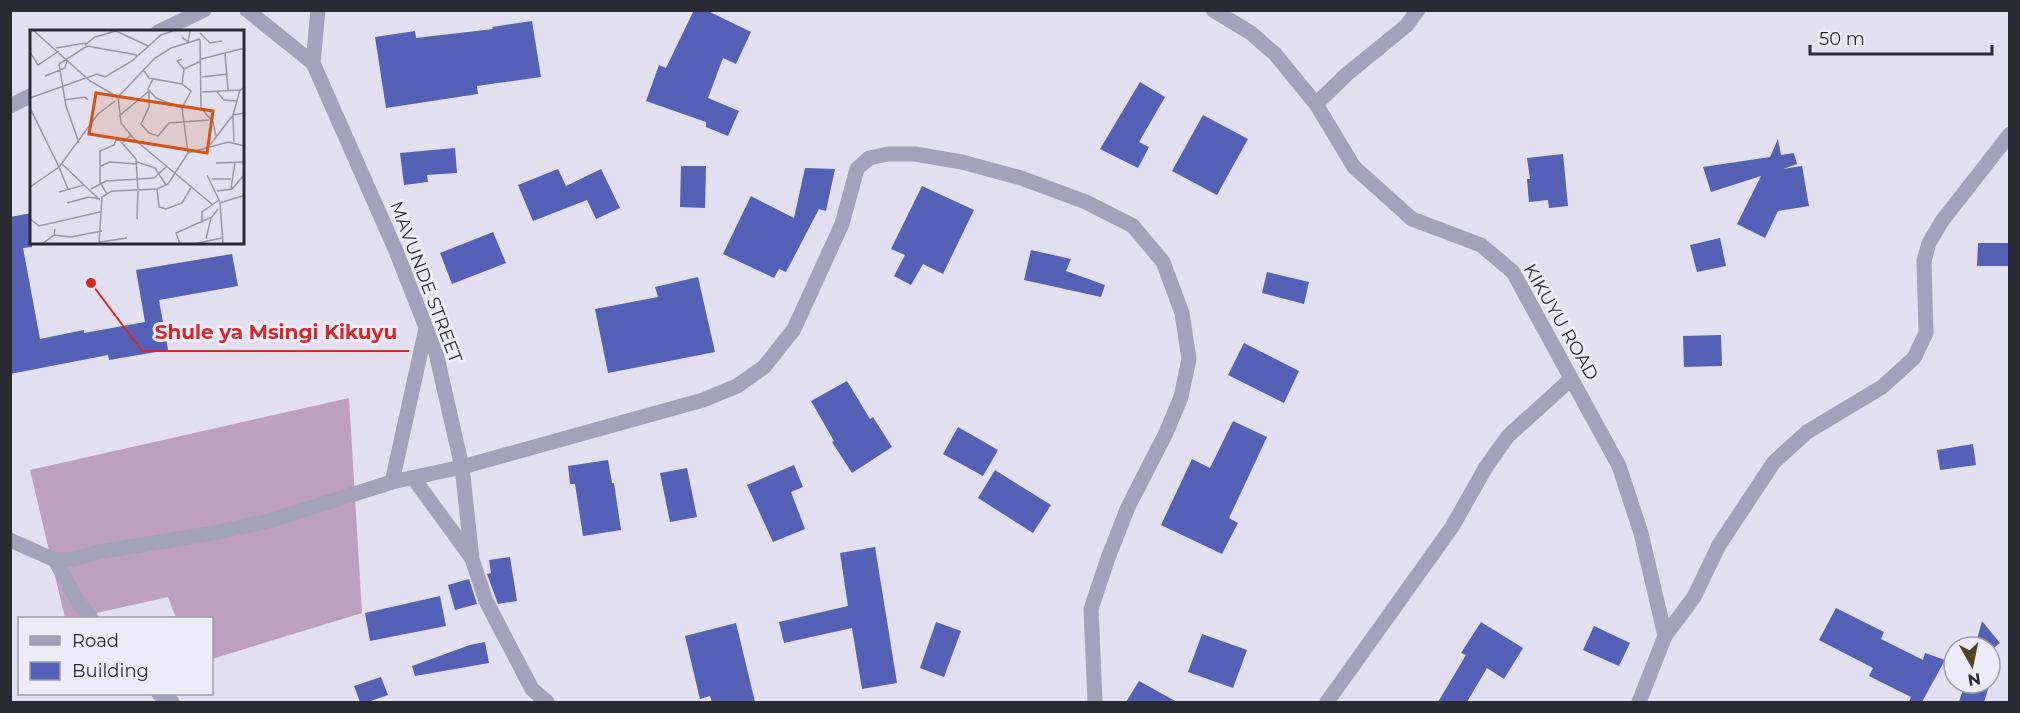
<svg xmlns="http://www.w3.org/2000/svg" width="2020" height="713" font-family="Montserrat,sans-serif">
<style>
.grass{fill:#bda0bd}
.building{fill:#5560b7}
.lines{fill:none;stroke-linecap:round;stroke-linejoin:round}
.minor{stroke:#a4a2ba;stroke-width:15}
.labels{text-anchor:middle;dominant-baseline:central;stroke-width:6;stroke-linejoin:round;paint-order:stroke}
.street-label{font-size:18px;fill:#2a2a35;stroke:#edebf8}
.inset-road{fill:none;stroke:#9897a5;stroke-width:1.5}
.view{fill:#d55410;fill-opacity:0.15;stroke:#d55410;stroke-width:3}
.inset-edge{fill:none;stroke:#2a2a35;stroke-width:3}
.leader{fill:none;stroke:#d62828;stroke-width:2}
.callout-dot{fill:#d62828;stroke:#edebf8;stroke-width:2}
.callout-label{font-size:20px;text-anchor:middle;font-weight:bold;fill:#d62828;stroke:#edebf8;stroke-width:6;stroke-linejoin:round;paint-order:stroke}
</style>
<rect width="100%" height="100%" fill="#e2dff0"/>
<path class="grass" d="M349,398L362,613L212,659V618H176L168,597L74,618H65L30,470Z"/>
<g class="building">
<path d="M694,10H706L751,32L736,64L723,58L708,98L739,111L728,136L706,127V122L646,101L659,65L666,68Z"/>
<path d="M532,21L541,77L477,86L478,94L386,108L375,37L415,31L416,38L493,29L492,27Z"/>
<path d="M1140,82L1165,97L1139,142L1149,147L1138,168L1100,149Z"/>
<path d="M1203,115L1248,139L1217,195L1172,171Z"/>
<path d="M1778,139L1781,155L1794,153L1797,164L1783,169L1802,166L1809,206L1778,211L1765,238L1737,224L1761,176L1711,192L1703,167L1770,157Z"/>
<path d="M455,148L457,173L427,175L428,182L404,185L400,153Z"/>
<path d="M1563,154L1568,206L1549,208L1548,200L1529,202L1527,179H1530L1527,158Z"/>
<path d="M681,166H706L705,208L680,207Z"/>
<path d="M805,168L835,169L826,211L819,209L786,272L779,269L774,278L723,254L751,196L794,218Z"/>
<path d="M558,169L566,186L601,169L620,208L596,219L587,200L533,221L518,185Z"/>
<path d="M922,186L974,210L943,274L923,264L911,285L894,276L905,255L891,249Z"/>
<path d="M32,213V247L23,248L40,339L84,330V333L145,322L136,270L232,254L238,286L159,300L168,350L109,360L108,355L10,374V217Z"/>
<path d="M493,232L506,263L452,284L440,253Z"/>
<path d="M1720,238L1726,266L1697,272L1690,245Z"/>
<path d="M1978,243H2010V266H1977Z"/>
<path d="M1031,250L1071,259L1066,271L1105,285L1101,297L1024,280Z"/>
<path d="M1267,272L1309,282L1304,304L1262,293Z"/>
<path d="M698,277L715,352L608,373L595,309L658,297L655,287Z"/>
<path d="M1721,335L1722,366L1684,367L1683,336Z"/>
<path d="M1244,343L1299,371L1284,403L1228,375Z"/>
<path d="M847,381L870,419L873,417L892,447L852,473L832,442L834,441L811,401Z"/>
<path d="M1233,421L1267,437L1229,518L1238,523L1222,554L1161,525L1192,459L1210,468Z"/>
<path d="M958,427L998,450L983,476L943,454Z"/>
<path d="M1973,444L1976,465L1940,470L1937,450Z"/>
<path d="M608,460L612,483H614L621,530L583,536L575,484H570L568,466Z"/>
<path d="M794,465L803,487L791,492L805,529L773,542L747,485Z"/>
<path d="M687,468L697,517L670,522L660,473Z"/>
<path d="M995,470L1051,505L1033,533L978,498Z"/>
<path d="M875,547L897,683L862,689L852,628L784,643L779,622L848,606L840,553Z"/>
<path d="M510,557L517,601L498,604L487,574L491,573L489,560Z"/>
<path d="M469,579L477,604L455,610L448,585Z"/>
<path d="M440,596L446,626L370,641L365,613Z"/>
<path d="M1836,608L1884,632L1881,639L1923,660L1925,653L1945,660L1922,702H1909L1911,697L1869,676L1873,668L1819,640Z"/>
<path d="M1982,621L2000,643L1990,651V647H1979L1976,643Z"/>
<path d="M936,622L961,631L944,677L920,668Z"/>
<path d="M1481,622L1523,648L1504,679L1487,668L1467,702H1438L1466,655L1461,653Z"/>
<path d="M736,623L755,702H712L710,696L700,699L685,636Z"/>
<path d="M1594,626L1630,643L1619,666L1583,650Z"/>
<path d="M1202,634L1247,650L1233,688L1188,672Z"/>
<path d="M485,642L489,663L415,676L412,666L470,645Z"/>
<path d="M1990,676L1992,677L1984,702H1959L1965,683H1990Z"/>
<path d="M381,677L388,695L368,702H360L354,686Z"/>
<path d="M1139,681L1177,702H1126Z"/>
</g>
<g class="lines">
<g class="minor">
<path d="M247,10L313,63"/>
<path d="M318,10L313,63L396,251L436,353L462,467L472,559L486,601L532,689L547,702"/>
<path d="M1213,10L1251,33L1275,54L1316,104L1354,167L1412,219L1481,245L1513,272L1619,466L1641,533L1665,636L1639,702"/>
<path d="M158,32L204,10"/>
<path d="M1316,104L1347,74L1406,26L1418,10"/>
<path d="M10,106L32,95"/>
<path d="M414,479L471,557"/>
<path d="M392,482L426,328"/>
<path d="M10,540L55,560L78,602L91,618"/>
<path d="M55,560L74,559L99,552L208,534L269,521L392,482L462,467L703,400L737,386L764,367L794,329L842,224L857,169L869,158L888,154H915L962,162L1021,178L1086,202L1133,226L1163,262L1182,313L1189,359L1181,397L1166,433L1128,507L1108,558L1091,609L1095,702"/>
<path d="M1665,636L1694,597L1719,545L1774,462L1807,432L1882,387L1914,358L1926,333L1924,261L1929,243L1942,221L2010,134"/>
<path d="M159,694L172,702"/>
<path d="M1327,702L1452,527L1486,467L1508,436L1571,379"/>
</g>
</g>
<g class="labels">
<g class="street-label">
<text transform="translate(426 282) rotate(69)">MAVUNDE STREET</text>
<text transform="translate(1561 322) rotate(60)">KIKUYU ROAD</text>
</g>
</g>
<g transform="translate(30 30)">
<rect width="214" height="214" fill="#e2dff0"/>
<path class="inset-road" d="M4,1L60,51L88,67L91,93L104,109L183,175M86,1L118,16M170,3L180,13L192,11M152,7L158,12L160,1M170,9L171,78L183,92L186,106M55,15L65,7L86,1M26,18L56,13M0,22L8,35L29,21M195,23L198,60M171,29L215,18M113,39L119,48L152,54M154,39L171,31M15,46L35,38L37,31M172,47L198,44M119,62V77L111,94L119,103L128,106L139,93L179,90M172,62L210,60M187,62L194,70L207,71M88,67L125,28L141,18L170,9M0,68L67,44L75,47L102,31L131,5L143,1M34,70L55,67L58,70M0,78L29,137L0,157M152,78L161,61L152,54L154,39L147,31L152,29M89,86L119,61M101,105L92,113L106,129L108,160M204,112L203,85L210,60L215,57M49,113L36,76L29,34L57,16L107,25M180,115L203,85L215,83M158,123L198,112L215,116M107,132L125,138L136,155M186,133L215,132M32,134L54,155M71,136L80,132L107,134M177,145L190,172M182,149H201M38,159L29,137L68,84L85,71M61,159L76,151L124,148L137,136M127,159L129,177L136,179L152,173L162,156M201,159L205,132M187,161L202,159L215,144M29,162L54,155L70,170M77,164L70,152V121L84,115L86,110L92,111M37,173L59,167L70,169M0,189L9,196L70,182M107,189L108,160M172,193V182L189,170M24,205L41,207L72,201M176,209L181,188M70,212L97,208M12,214L24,205L25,199M69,214L72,167L82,161L127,159L138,154L158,123L152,78L126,68L118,59L123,49M150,214L146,203L182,187L188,179M163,214L192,208M193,214L190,173L215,165"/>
<path class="view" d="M66,63L183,81L177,123L59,104Z"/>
<rect width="214" height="214" class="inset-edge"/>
</g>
<path class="leader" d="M91 283L142 351H409"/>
<circle class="callout-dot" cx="91" cy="283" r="6"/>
<g class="callout-label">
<text x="276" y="339">Shule ya Msingi Kikuyu</text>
</g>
<rect width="2020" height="713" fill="none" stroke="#2a2a35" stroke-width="24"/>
<rect x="18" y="617" width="195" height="78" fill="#edebf8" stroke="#9f9eaa" stroke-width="1.5"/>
<rect x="30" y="636" width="30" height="9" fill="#a4a2ba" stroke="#9f9eaa" stroke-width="1.5"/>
<text x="72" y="647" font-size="18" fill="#2a2a35">Road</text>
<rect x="30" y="662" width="30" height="18" fill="#5560b7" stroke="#9f9eaa" stroke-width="1.5"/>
<text x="72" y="677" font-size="18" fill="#2a2a35">Building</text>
<g transform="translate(1972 665) rotate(171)"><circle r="28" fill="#edebf8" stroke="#9f9eaa" stroke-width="1.5"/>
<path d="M0-4.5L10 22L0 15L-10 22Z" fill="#524524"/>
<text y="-9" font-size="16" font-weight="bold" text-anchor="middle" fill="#2a2a35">N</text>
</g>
<path d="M1810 45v9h182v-9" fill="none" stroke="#2a2a35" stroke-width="3"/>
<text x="1819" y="45" font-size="18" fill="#2a2a35" stroke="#edebf8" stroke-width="4.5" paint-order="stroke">50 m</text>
</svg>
